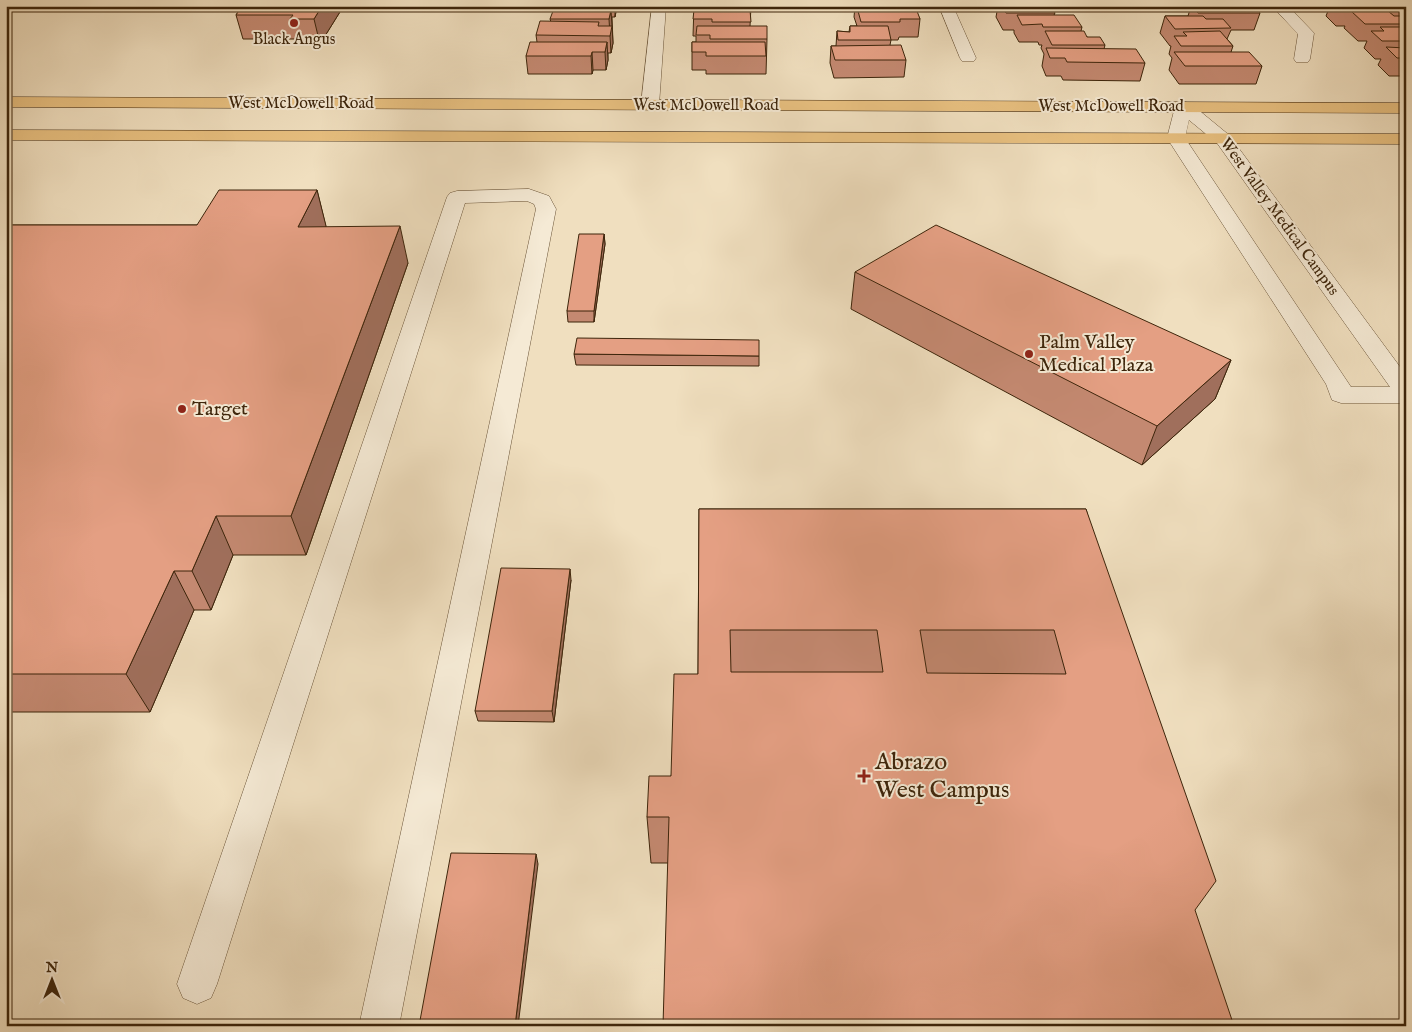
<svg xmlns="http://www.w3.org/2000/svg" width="1412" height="1032" font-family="'IM FELL English',serif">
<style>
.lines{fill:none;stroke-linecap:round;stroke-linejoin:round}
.minor-casing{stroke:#6a5438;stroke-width:1}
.major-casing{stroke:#3d250b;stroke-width:1}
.minor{fill:#f5ead5;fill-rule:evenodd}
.major{fill:#e8c080;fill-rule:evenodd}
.wall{fill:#c48971;stroke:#3d250b}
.shaded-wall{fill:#a06f5c;stroke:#3d250b}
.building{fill:#e49f83;stroke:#3d250b;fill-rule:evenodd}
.poi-dot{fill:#8f2418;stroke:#f5ead5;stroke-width:2}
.labels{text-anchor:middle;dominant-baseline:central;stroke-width:4;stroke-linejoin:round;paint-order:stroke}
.far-poi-label{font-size:16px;fill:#3d250b;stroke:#f5ead5}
.far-street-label{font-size:16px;fill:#3d250b;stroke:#f5ead5}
.poi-label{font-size:20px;fill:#3d250b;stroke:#f5ead5;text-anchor:start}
.near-poi-label{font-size:24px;fill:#3d250b;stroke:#f5ead5;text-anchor:start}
</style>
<rect width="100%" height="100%" fill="#f0dfbf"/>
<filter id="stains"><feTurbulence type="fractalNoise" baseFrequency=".004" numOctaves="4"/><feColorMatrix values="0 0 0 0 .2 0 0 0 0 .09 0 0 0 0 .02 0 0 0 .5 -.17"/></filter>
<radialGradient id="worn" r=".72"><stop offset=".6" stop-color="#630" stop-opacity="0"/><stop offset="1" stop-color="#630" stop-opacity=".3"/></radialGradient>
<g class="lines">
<g class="minor-casing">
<g id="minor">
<path d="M652,6H666L659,105L656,109L650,110L644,109L641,105Z"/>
<path d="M939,6H953L976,58L974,61H962L960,58Z"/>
<path d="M1272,6H1288L1314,33L1310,59L1308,62H1296L1294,59L1298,34Z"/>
<path d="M1184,102L1190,103L1229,135L1406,375V403H1341L1332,400L1326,384L1167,138L1175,107L1178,103ZM1189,120L1217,143L1390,387H1351L1185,138Z"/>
<path d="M529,189L549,196L556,209L399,1026H359L536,209L534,204L527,201L465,203L217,984L211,998L197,1004L183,998L177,984L447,197L450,193L457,191Z"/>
</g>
</g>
<g class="major-casing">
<g id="major">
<path d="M6,97L1406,103V113L6,107Z"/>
<path d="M6,130L1406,134V144L6,140Z"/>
</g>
</g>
<use href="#minor" class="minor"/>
<use href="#major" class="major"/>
</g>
<g class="wall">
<path d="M242,6H342L343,7L320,44H296L295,39H243L236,15Z"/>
<path d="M558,6H617L615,17H612L613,43L611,53H608V60L606,70H593L592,74H528L526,56L537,42L536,35L551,22L550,19L558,11Z"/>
<path d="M694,6H751L750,26L767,39L766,74H706V70H692V42H696V36H693Z"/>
<path d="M855,6H916V11L920,19L918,37H899L898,40H891L890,45L906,60L904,77L834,78L830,63L831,46H836L837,31L849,32L850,26H857L854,17Z"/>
<path d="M998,6H1050L1055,13L1054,15L1082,27L1081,31L1087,37L1105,45L1104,49L1145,63L1140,81L1063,80L1061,76H1046L1042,66L1044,54L1041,48L1042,45H1039L1038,42H1019L1014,33V30H1003L996,17Z"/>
<path d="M1191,6H1254L1260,13L1254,30H1231L1227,39L1233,46L1231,52L1262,66L1256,84H1179L1169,70L1172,58L1169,54L1171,46H1170L1160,33L1165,16H1188Z"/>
<path d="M1330,6H1406V9L1403,16H1406V78L1403,76H1389L1378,65L1381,59H1375L1364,48L1367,41H1358L1344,28L1345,26H1336L1326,16Z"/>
<path d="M317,190L326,227L408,263L306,555H233L211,610H194L150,712H6V225H197Z"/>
<path d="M604,234L605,244L594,322H568L567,311Z"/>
<path d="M855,272L1231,360L1215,399L1142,465L851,309Z"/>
<path d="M574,354L759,356V366L576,365Z"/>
<path d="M699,509H1086L1195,910L667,863H651L647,817L671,776L698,674Z"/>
<path d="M571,580L554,722L478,721L475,711Z"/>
</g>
<g class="shaded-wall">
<path d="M322,6H342L343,7L320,44L314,19Z"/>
<path d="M615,6H617L615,17Z"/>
<path d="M611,10L613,43L611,53L609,19Z"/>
<path d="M607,42L608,60L606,70L605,52Z"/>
<path d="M592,52L593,70L592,74L591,56Z"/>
<path d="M317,190L326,226L309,263L298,227Z"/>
<path d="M400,226L408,263L306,555L291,516Z"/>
<path d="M604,234L605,244L594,322V311Z"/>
<path d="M1231,360L1215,399L1142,465L1157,426Z"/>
<path d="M216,516L233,555L211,610L192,571Z"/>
<path d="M570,569L571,580L554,722L552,711Z"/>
<path d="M174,571L194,610L150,712L126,674Z"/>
<path d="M536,854L538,864L518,1026H515Z"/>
</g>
<g class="building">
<path d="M242,6H322L314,19H290L293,15H236Z"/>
<path d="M571,6H601L600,10H611L609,19H550L553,11H569Z"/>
<path d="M858,6H916L917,8H858Z"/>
<path d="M1002,6H1050L1055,13H1006Z"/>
<path d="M1192,6H1254L1260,13H1198Z"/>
<path d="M1340,6H1387L1390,8L1342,9Z"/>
<path d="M694,10H750L751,22H712V19H693Z"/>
<path d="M858,11H917L920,19H900V22H861Z"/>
<path d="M1351,11H1388L1394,16H1406V24H1365Z"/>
<path d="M1017,15H1074L1082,27H1043L1042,24L1022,25Z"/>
<path d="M1165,16H1203L1206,19H1223L1231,28L1175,29Z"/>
<path d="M540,21L599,22L598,26H612L610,36L536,35Z"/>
<path d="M697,26H767V39H710V35H696Z"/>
<path d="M850,26H888L891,40H838L837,31L850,32Z"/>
<path d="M1380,27H1406V41H1382L1371,31H1384Z"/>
<path d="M1045,31H1084L1087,37H1100L1105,45H1052Z"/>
<path d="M1220,31L1233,46H1181L1174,36H1187L1183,32Z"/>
<path d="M530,42H607L605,52H592L591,56H526Z"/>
<path d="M692,42H765L766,56H706V52H692Z"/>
<path d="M901,45L906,60H835L831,46Z"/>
<path d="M1386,47L1406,48V58H1397Z"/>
<path d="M1046,48L1136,49L1145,63L1067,62L1065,58H1050Z"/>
<path d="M1174,52H1249L1262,66H1185Z"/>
<path d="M219,190H317L298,227L400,226L291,516H216L192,571H174L126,674H6V225H197Z"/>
<path d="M936,225L1231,360L1157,426L855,272Z"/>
<path d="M579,234H604L594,311H567Z"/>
<path d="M577,338L759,340V356L574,354Z"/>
<path d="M699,509H1086L1216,881L1195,910L1234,1026H663L669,817H647L649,776H671L674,674H698ZM730,630H877L883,672H731ZM920,630H1054L1066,674L927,673Z"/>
<path d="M501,568L570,569L552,711H475Z"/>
<path d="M451,853L536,854L515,1026H419Z"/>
</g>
<g class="poi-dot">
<circle cx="294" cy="23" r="5"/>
<circle cx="1029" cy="354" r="5"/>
<circle cx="182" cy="409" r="5"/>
<path d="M861.5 768.5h5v5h5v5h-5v5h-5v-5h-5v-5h5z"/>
</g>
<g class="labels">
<g class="far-poi-label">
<text x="294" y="40">Black Angus</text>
</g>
<g class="far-street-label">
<text x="301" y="104">West McDowell Road</text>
<text x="706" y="106">West McDowell Road</text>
<text x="1111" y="107">West McDowell Road</text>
<text transform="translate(1279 217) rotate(54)">West Valley Medical Campus</text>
</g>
<g class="poi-label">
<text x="1039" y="342">Palm Valley<tspan x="1039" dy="23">Medical Plaza</tspan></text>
<text x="192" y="409">Target</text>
</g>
<g class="near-poi-label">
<text x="875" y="762">Abrazo<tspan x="875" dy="28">West Campus</tspan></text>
</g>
</g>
<rect width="1412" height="1032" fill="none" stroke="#f0dfbf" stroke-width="25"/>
<rect x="8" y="8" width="1397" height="1017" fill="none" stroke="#3d250b" stroke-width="2.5"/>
<rect x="12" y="12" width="1387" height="1007" fill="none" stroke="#3d250b"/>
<g transform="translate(52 980)" stroke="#f5ead5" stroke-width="4" paint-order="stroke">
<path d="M0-4L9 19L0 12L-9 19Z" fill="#3d250b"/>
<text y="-8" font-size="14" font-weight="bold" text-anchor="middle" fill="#3d250b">N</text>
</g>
<rect width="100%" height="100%" filter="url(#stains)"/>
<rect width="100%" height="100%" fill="url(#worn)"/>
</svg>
